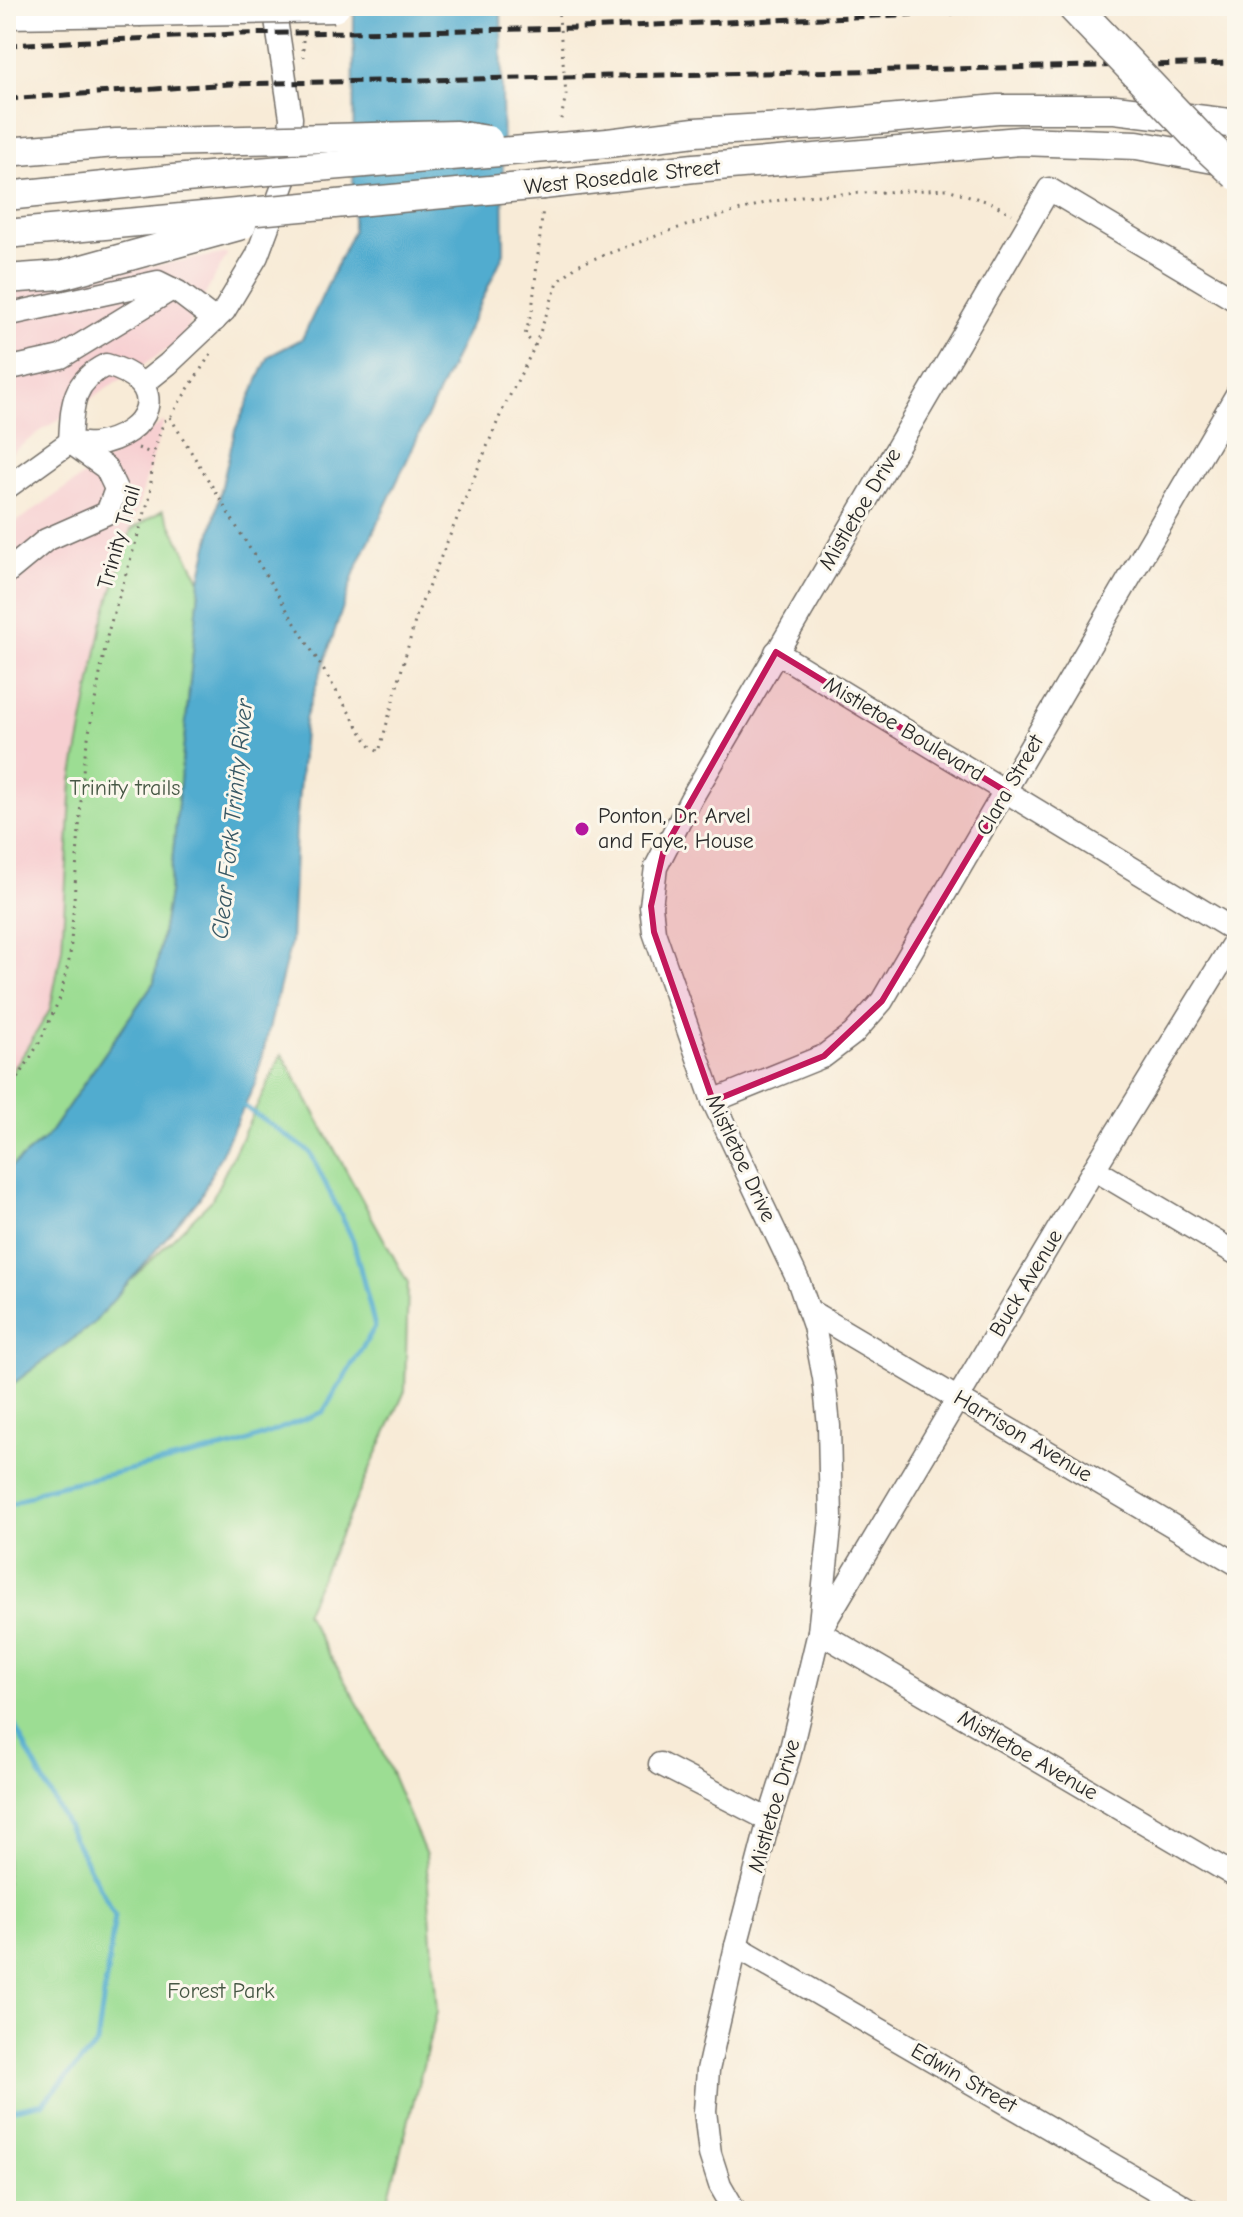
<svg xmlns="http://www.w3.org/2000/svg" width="1243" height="2217" font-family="'Comic Neue',sans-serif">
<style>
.built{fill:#f7cfd1}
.green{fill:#9cdd93;stroke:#64845f;stroke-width:2}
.water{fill:#51accf;stroke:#3e6c7d;stroke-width:2}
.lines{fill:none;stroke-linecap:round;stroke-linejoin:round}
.stream{stroke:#51accf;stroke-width:5}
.minor-casing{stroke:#736e67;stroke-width:25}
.major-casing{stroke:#736e67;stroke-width:31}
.highway-casing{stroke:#736e67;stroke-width:35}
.path{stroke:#736e67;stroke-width:3;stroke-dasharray:2 6;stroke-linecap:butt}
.minor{stroke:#fff;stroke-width:22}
.major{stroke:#fff;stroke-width:28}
.highway{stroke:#fff;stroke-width:32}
.rail{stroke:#2b2b2b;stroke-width:5;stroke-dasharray:12 6;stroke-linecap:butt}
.major-bridge-casing{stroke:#736e67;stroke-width:31;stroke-linecap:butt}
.highway-bridge-casing{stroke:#736e67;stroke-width:35;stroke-linecap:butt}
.major-bridge{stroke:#fff;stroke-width:28}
.highway-bridge{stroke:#fff;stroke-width:32}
.marked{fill:#c2185b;fill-opacity:0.2;stroke:#c2185b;stroke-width:6;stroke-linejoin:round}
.poi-dot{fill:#b5179e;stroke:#fbf7ec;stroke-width:3}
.labels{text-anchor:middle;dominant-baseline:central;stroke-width:6;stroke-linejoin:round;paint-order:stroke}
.street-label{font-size:22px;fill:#2b2b2b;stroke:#fbf7ec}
.park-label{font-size:22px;fill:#475845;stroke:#fbf7ec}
.poi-label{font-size:22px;fill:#2b2b2b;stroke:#fbf7ec;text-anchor:start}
.water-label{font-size:24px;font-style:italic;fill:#385864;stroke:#fbf7ec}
</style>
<rect width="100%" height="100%" fill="#fbf7ec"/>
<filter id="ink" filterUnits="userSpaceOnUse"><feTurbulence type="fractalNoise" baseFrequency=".0125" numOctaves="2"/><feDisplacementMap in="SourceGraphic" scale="16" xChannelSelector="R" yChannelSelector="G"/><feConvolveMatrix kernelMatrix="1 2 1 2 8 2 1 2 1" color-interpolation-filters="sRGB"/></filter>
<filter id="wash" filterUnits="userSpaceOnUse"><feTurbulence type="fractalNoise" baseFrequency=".006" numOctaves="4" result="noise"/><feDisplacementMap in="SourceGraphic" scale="32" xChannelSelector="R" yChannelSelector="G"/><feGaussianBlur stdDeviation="1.8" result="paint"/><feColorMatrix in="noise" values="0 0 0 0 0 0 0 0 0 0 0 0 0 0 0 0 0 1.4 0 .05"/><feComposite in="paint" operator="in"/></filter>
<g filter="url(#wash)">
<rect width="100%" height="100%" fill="#f8ebd7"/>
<g class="built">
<path d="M228,253L179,342L41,431L6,457V291Z"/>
<path d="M164,421L102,624L84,717L72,780L62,948L50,1010L6,1082V529Z"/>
</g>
<g class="green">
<path d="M163,510L200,580L169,893L154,982L47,1137L6,1171V1082L50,1010L62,948L72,780L102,624L131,530Z"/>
<path d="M282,1054L408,1283L405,1391L305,1613L372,1728L426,1855L437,2012L385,2211H6V1389L64,1345L211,1201Z"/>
</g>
<path class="water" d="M354,6H501L504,253L355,571L305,719L296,828L291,942L255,1084L200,1198L93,1324L6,1389V1171L47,1137L154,982L169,893L200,580L235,430L269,356L302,339L353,231Z"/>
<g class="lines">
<g class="stream">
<path d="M6,1507L45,1489L238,1445L323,1412L375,1327L353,1240L310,1152L241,1104"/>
<path d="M6,1703L18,1733L115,1916L97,2044L43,2103L6,2111"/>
</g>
</g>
</g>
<g filter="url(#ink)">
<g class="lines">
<g class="minor-casing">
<g id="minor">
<path d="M6,315L158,282L178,292L215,320"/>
<path d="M106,365C174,383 150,436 95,444C87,445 78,443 70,442C72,407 71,382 106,365Z"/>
<path d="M6,369L61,357L172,289"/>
<path d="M143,384L168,364L224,311L257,256L287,175L291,118L274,6"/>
<path d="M6,488L70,442L106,468L116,489L107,513L46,540L6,573"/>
<path d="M776,652L1237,932"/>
<path d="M1237,937L1094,1169L819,1632L1237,1877"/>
<path d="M713,1101L824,1056L853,1034L882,1001L1237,394"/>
<path d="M1094,1169L1237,1254"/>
<path d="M808,1310L1237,1564"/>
<path d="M660,1764L769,1820"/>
<path d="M736,1946L1192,2211"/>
<path d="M735,2211L720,2185L710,2154L705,2111L708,2070L736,1946L769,1820L789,1757L819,1632L831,1519L829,1426L824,1378L814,1326L798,1280L713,1101L654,932L651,906L656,867L691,799L1049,189L1237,301"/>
</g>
</g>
<g class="major-casing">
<g id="major">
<path d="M608,143L695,132L820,125L998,109H1115L1237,124"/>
<path d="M543,185L694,168L1020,141L1137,145L1230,162"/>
</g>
</g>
<g class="highway-casing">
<path id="highway" d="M6,12L139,10"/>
</g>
<g class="path">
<path d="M558,6L566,94L560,124"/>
<path d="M303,32V57"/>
<path d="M535,346L525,335L532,311L543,208"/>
<path d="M170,417L355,722L371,747L379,752L417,614L502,411L535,346L558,282L577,265L675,229L765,203L801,196L947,189L992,203L1012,214"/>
<path d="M138,448L153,454"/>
<path d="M6,1099L39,1043L60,998L70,956L84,759L108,632L150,496L153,454L164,421L170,417L212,352"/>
</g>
<use href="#minor" class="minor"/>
<use href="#major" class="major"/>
<use href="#highway" class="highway"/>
<g class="rail">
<path d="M6,45L235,34L579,28L1119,6"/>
<path d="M6,99L230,84L1237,63"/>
</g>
<g class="major-bridge-casing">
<g id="major-bridge">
<path d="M6,152L116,143L456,135L488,140"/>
<path d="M6,196L173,179L608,143"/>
<path d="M6,234L543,185"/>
<path d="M6,279L61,275L242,225"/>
</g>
</g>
<g class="highway-bridge-casing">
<g id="highway-bridge">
<path d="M1073,6L1205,144L1237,174"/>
<path d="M139,10L334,6"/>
</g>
</g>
<use href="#major-bridge" class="major-bridge"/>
<use href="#highway-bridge" class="highway-bridge"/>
</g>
</g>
<path class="marked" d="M776,652L1007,792L882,1001L824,1056L713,1101L654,932L651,906L664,849Z"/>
<circle class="poi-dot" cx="582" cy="829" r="8"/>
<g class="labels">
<g class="street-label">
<text transform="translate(622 177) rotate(-6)">West Rosedale Street</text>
<text transform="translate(860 509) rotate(-59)">Mistletoe Drive</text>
<text transform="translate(119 537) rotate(-74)">Trinity Trail</text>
<text transform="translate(904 729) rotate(31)">Mistletoe Boulevard</text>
<text transform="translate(1010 785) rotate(-60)">Clara Street</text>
<text transform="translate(741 1158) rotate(65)">Mistletoe Drive</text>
<text transform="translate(1026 1283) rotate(-59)">Buck Avenue</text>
<text transform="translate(1023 1436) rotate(31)">Harrison Avenue</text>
<text transform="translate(1028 1755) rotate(30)">Mistletoe Avenue</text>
<text transform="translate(774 1806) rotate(-74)">Mistletoe Drive</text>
<text transform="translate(964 2078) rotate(30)">Edwin Street</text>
</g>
<g class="park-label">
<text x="125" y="788">Trinity trails</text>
<text x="221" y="1991">Forest Park</text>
</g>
<g class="poi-label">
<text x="598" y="816">Ponton, Dr. Arvel<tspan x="598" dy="25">and Faye, House</tspan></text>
</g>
<g class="water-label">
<text transform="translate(232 819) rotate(-84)">Clear Fork Trinity River</text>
</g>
</g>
<rect width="1243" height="2217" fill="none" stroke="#fbf7ec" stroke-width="32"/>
</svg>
